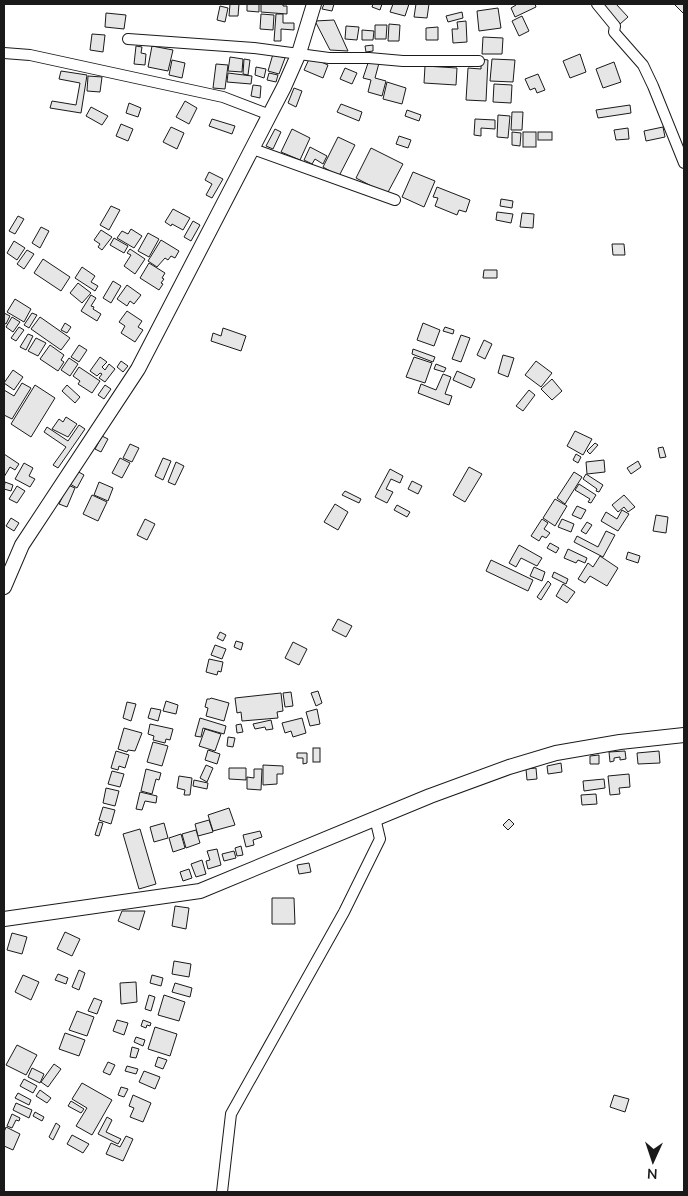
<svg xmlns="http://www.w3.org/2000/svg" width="688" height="1196" font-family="'Nunito Sans',sans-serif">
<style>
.building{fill:#e6e6e6;stroke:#1a1a1a}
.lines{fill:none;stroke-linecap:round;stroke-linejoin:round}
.street-casing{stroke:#1a1a1a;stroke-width:12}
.secondary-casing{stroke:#1a1a1a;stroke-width:16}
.street{stroke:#fff;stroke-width:10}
.secondary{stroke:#fff;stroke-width:14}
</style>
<rect width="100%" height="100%" fill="#fff"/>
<g class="building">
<path d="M230,4H239L238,16H229Z"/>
<path d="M247,4H259V12L247,11Z"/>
<path d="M261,4H283V6H287V14L261,12Z"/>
<path d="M324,4H334L332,11L322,9Z"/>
<path d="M373,4H382L380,10L372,7Z"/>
<path d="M393,4H409L405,16L390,12Z"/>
<path d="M416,4H429L427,18L414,17Z"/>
<path d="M515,4H535L536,7L515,17L511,8L516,5Z"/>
<path d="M603,4H616L628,17L620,24Z"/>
<path d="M676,4H684V14L675,5Z"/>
<path d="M220,6L228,8L225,22L217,20Z"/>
<path d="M498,8L501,28L479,31L477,11Z"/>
<path d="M462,12L463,18L448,22L446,16Z"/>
<path d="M106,13L126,15L124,29L105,27Z"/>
<path d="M261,14L274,15L273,30L260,29Z"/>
<path d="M276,14H283V23H294V30L281,29V41H274Z"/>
<path d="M522,16L529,31L519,36L512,21Z"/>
<path d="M334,20L348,51L330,50L315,21Z"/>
<path d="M466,21L467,42L453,43L452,29H458L457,22Z"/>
<path d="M389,24L400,25L399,41H388Z"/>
<path d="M375,25H387L386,39H375Z"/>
<path d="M346,26L359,27L357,40L345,39Z"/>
<path d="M438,27V40H426V28Z"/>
<path d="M362,30L374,31L373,40H362Z"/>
<path d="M92,34L105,35L103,52L90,50Z"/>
<path d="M483,37L503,38L502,54H482Z"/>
<path d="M373,45V51L366,52L365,46Z"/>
<path d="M136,46L142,47L141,53L146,54L145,65L134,64Z"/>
<path d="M152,46L173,50L168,71L148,67Z"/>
<path d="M273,54L285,58L279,74L268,71Z"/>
<path d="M580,54L586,72L570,78L563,61Z"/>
<path d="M230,57L243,59L242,72L228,71Z"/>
<path d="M310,57L328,65L323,78L304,70Z"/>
<path d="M244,59L250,60L248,75L243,74Z"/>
<path d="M481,59L488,60L486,101L466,100L468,68L481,69Z"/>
<path d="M492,59L515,60L513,82L490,81Z"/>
<path d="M172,60L185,63L182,78L169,75Z"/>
<path d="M369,60L379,63L375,78L386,81L382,96L368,92L371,80L363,78Z"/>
<path d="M614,62L621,82L603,88L596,69Z"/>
<path d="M216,64L228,65L225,89L213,88Z"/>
<path d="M425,66L457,68L456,85L424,83Z"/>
<path d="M256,67L266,69L264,78L255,75Z"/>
<path d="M345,68L357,73L352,84L340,79Z"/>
<path d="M61,71L87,75L81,113L50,108L52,101L76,105L80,83L59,79Z"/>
<path d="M228,73L252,76L251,84L227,82Z"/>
<path d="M269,73L278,75L276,82L267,80Z"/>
<path d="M538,74L545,90L537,93L535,88L530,90L525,79Z"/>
<path d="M88,76L102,77L100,92L87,91Z"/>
<path d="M387,82L406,88L402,104L383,99Z"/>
<path d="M494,84L512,85L511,103L493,102Z"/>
<path d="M253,85L261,86L260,98L251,96Z"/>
<path d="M294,88L302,91L296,107L288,103Z"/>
<path d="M185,101L197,108L189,124L176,117Z"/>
<path d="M129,103L141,108L138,117L126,113Z"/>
<path d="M341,104L362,112L359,121L337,112Z"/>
<path d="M630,105L631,113L598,118L596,110Z"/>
<path d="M91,107L108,116L102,125L86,116Z"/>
<path d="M407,110L421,115L419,121L405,116Z"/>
<path d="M512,112H523L522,130H511Z"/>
<path d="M498,115L510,116L508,138L497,137Z"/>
<path d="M212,119L235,126L232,134L209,126Z"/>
<path d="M475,119L495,120V129L481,128V136L474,135Z"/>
<path d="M121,124L133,129L128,141L116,136Z"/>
<path d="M171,127L184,133L177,149L163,142Z"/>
<path d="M663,127L665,137L646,141L644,131Z"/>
<path d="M628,128L629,139L616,140L614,130Z"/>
<path d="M275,129L281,132L273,149L266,146Z"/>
<path d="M292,129L310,138L300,160L281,152Z"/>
<path d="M512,132L521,133L520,146L512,145Z"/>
<rect x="523" y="132" width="13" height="15"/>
<rect x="538" y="132" width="14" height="8"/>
<path d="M399,136L411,140L408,148L396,144Z"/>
<path d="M338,137L355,145L339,176L323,167Z"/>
<path d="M310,147L327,156L323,164L315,159L312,164L304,160Z"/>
<path d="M371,148L403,164L387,194L356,178Z"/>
<path d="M209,172L223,179L212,198L206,195L212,184L205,180Z"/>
<path d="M413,172L435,181L424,207L402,197Z"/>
<path d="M437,187L470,200L466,212L459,210L457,215L435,206L438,198L433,197Z"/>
<path d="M501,199L513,201L512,208L500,206Z"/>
<path d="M111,206L120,210L109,230L100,225Z"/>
<path d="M173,209L190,218L183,230L172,224L171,226L165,222Z"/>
<path d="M497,212L513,214L511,223L496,220Z"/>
<path d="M522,213L534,214L533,228L520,227Z"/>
<path d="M18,216L24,219L15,234L9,231Z"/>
<path d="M193,221L200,225L191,241L184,237Z"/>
<path d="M41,227L49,231L40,248L32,243Z"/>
<path d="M131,229L142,236L134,248L117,238L122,231L128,234Z"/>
<path d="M101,230L112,237L102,250L98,247L100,244L94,240Z"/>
<path d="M148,233L159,239L149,257L138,251Z"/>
<path d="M114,238L128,246L124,253L110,245Z"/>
<path d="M161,240L179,251L175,258L171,256L168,260L165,258L157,267L148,261Z"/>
<path d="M14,241L25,248L17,260L7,253Z"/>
<path d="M612,244H624L625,255H613Z"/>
<path d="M130,249L145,259L135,274L124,266L131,255L127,253Z"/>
<path d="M27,250L34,254L24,269L17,264Z"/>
<path d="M43,259L70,277L61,291L34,273Z"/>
<path d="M149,263L165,273L162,278L164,279L161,283L163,284L159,290L140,278Z"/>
<path d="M82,267L95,276L91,282L98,286L95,291L75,278Z"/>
<path d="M484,270H497V278H483Z"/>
<path d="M113,281L121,286L111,303L103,298Z"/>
<path d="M78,283L91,293L82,303L70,293Z"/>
<path d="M127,285L141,295L134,304L130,301L127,306L117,299Z"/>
<path d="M91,295L96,298L91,306L94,307L93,309L101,314L97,321L81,311Z"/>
<path d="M15,299L31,309L24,322L7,312Z"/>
<path d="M127,311L142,321L138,327L143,330L135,342L121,333L125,326L119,322Z"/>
<path d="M4,313L10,316L6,324L4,323Z"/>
<path d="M32,313L37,315L29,328L24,325Z"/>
<path d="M12,317L20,322L13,332L6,327Z"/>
<path d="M40,317L70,338L61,350L31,329Z"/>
<path d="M65,323L71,327L67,333L61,330Z"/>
<path d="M423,323L440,330L434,346L417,340Z"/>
<path d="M19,327L24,330L16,341L11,338Z"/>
<path d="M445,327L454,330L453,334L443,331Z"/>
<path d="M223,328L246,336L241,351L211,341L213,333L221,336Z"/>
<path d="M28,334L33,336L26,350L20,347Z"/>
<path d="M461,335L470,338L461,362L452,359Z"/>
<path d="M36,338L46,343L38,356L28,351Z"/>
<path d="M484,340L492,344L485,359L477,355Z"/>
<path d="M50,345L64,355L61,360L64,362L58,371L40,359Z"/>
<path d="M79,345L87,350L79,362L71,357Z"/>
<path d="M413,349L435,357L433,362L412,354Z"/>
<path d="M503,355L514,358L508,377L498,373Z"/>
<path d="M100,357L107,362L102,367L105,370L109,364L115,369L105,382L99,378L102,374L100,373L97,376L90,371Z"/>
<path d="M414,357L432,363L425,383L406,377Z"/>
<path d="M69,358L78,364L70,376L61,370Z"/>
<path d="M121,361L128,366L123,372L117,367Z"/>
<path d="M536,361L552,373L541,387L525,375Z"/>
<path d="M436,364L446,368L444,372L434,369Z"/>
<path d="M79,367L100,381L92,393L78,384L80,381L73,376Z"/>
<path d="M13,370L23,377L14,390L4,383Z"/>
<path d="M457,371L475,379L471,388L453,380Z"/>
<path d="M443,374L451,377L445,394L452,396L449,405L418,393L421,384L436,390Z"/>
<path d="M552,379L562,391L552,400L541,389Z"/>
<path d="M22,383L31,388L12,419L4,415V390L14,396Z"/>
<path d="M35,385L55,398L31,437L11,424Z"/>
<path d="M67,385L80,397L75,403L62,391Z"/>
<path d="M105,385L111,389L104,399L98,395Z"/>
<path d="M529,390L535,395L523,411L516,406Z"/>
<path d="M66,417L77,424L68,437L52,429L59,419L63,422Z"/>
<path d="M79,425L85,429L58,468L53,465L66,447L44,432L47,427L68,441Z"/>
<path d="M575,431L592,439L583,455L567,446Z"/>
<path d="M102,436L108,439L101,452L95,449Z"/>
<path d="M595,443L598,445L590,454L587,451Z"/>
<path d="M130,444L139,448L132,462L123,458Z"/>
<path d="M663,447L666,457L660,458L658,448Z"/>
<path d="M4,454L19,464L15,470L10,467L4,477Z"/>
<path d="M576,454L581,457L578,463L573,460Z"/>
<path d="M120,458L130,463L122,478L112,473Z"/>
<path d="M163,458L171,461L163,480L155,476Z"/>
<path d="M604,460L605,472L587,474L586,462Z"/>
<path d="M638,461L641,467L631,474L627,468Z"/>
<path d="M176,462L184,466L175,485L168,482Z"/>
<path d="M24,463L33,468L29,476L35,479L30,487L15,479Z"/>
<path d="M469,467L482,474L465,502L453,495Z"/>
<path d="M390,469L403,476L400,483L391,479L386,489L393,492L387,503L375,497Z"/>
<path d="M77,471L84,475L77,488L70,484Z"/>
<path d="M574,472L582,477L565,504L557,498Z"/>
<path d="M586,474L603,485L599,492L596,491L597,489L583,479Z"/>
<path d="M412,481L422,486L418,494L408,489Z"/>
<path d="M5,482L13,485L11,491L4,489Z"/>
<path d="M99,482L113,488L108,501L94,495Z"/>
<path d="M579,484L596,495L591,503L588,502L590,499L575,490Z"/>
<path d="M68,485L75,488L67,507L59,504Z"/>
<path d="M17,486L25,491L17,503L9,499Z"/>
<path d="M345,491L361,499L359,503L342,495Z"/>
<path d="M92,495L107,502L98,521L83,514Z"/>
<path d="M624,495L635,507L628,512L624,507L618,512L612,505Z"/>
<path d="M555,499L567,506L555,526L543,518Z"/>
<path d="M335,504L348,512L338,530L324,522Z"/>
<path d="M397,505L410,512L407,517L394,510Z"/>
<path d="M577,506L586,510L581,519L572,515Z"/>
<path d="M622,510L629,514L618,531L601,521L606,512L617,519Z"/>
<path d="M656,515L668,517L666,533L653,531Z"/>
<path d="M11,518L19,523L14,531L6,526Z"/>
<path d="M145,519L155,524L147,540L137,535Z"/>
<path d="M542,519L548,523L544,529L550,533L546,538L542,536L539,541L531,536Z"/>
<path d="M562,519L574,524L571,532L558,527Z"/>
<path d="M587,522L592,525L586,534L581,531Z"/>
<path d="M606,531L615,535L603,557L574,542L577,536L598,547Z"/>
<path d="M550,543L559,548L556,553L547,548Z"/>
<path d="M519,545L542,558L537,566L521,558L516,567L509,563Z"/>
<path d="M568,549L587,558L585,563L578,560L576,563L564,558Z"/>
<path d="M628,552L640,556L638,563L626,559Z"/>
<path d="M600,556L618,568L607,586L590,576L585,583L578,579L588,563L593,567Z"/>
<path d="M491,560L533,580L528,591L486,571Z"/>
<path d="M534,567L545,572L542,581L530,576Z"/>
<path d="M554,572L568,579L566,584L552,577Z"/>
<path d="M548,581L551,584L541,600L537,597Z"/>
<path d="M563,584L575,592L567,603L556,596Z"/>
<path d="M338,619L352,626L346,637L332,630Z"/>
<path d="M220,632L226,635L223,641L217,638Z"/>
<path d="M236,641L243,643L241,650L234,647Z"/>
<path d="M293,642L307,649L299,665L285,658Z"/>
<path d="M215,645L226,649L222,659L211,655Z"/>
<path d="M209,659L223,662L221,672L218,671L217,675L206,672Z"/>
<path d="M318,691L322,703L316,706L311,693Z"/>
<path d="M291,692L293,706L285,707L283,693Z"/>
<path d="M281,693L283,711L277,712L278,718L242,721L241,712L237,713L235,698Z"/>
<path d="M211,698L229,703L224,721L206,716L208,708L205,707L207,699H210Z"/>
<path d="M166,701L178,705L176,714L163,711Z"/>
<path d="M127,702L136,704L131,721L123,718Z"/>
<path d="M151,708L161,710L158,721L148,718Z"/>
<path d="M317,709L320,724L310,726L306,712Z"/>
<path d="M200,718L226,726L224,734L203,728L201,737L195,736Z"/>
<path d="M302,718L306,733L293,737L291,731L285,733L282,723Z"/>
<path d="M271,720L273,729L266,730L265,727L255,729L253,724Z"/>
<path d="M150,724L173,729L170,740L166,739L165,743L153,740L154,736L148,734Z"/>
<path d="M241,724L243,732L237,733L236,725Z"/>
<path d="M124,728L142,733L135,751L128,750L127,752L118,749Z"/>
<path d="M205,729L221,734L215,751L199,746Z"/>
<path d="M228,737L235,738L233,747L227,746Z"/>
<path d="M153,742L168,746L162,766L147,762Z"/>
<rect x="313" y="748" width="7" height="14"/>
<path d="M208,750L220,754L217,764L205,760Z"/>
<path d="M116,751L129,755L125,768L119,766L118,770L111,768Z"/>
<path d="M625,751L626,759L620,760V757L614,758V761L610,762L609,752Z"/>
<path d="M659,751L660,763L638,764L637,753Z"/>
<path d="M297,753H307V763L303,764V758H297Z"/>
<path d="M599,755V764H590V756Z"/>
<path d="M561,763L562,772L548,774L547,766Z"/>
<path d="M206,765L213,768L207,782L200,778Z"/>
<path d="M263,765L283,766V774H277V784L263,785Z"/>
<path d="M229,768H246V780L229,779Z"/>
<path d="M536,768L537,779L527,780L526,769Z"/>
<path d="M146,769L161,773L159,780L156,779L152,794L141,791Z"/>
<path d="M254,769H262L261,790L247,789V777L254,778Z"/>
<path d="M112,771L124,774L120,787L108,784Z"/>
<path d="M629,774L630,787L619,788L620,794L610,795L608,776Z"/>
<path d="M179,776L192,778L190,795H184L185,790L177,788Z"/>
<path d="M604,779L605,788L584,791L583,781Z"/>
<path d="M194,780L208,783L207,789L193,786Z"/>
<path d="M106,788L119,791L115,806L103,803Z"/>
<path d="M140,792L157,796L156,803L145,801L142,810L136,809Z"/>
<path d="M596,794L597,804L582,805L581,795Z"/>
<path d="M103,807L115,810L111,824L99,820Z"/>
<path d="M229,808L235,825L213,831L208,815Z"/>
<path d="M509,819L514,824L508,830L503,825Z"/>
<path d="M209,820L213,832L198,836L195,824Z"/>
<path d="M99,822L103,823L99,836L95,835Z"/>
<path d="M164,823L168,838L154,842L150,827Z"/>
<path d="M140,829L156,884L139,889L123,834Z"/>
<path d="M196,830L200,843L186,848L182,834Z"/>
<path d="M260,831L262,837L253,840L254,845L246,847L243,835Z"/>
<path d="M181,834L185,848L173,852L169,838Z"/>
<path d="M241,846L243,855L237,856L235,848Z"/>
<path d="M217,849L221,865L208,869L206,861L210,860L207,851Z"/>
<path d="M234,851L236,858L224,861L222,854Z"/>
<path d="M202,860L206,874L196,877L191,864Z"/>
<path d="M309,863L311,872L299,874L297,865Z"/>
<path d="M189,869L192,878L183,881L180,872Z"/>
<path d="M272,898H294L295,924H272Z"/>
<path d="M175,906L189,908L186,929L172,926Z"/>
<path d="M122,911H145L139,930L118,921Z"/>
<path d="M65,932L80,939L72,956L57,949Z"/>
<path d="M12,933L27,937L22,954L7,950Z"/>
<path d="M174,961L191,964L189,977L172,974Z"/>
<path d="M79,970L85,973L79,990L72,987Z"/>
<path d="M58,974L68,978L66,984L55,980Z"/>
<path d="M23,975L39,982L31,1000L15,992Z"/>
<path d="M152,975L163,978L161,986L150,983Z"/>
<path d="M136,982L137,1002L121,1004L120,983Z"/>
<path d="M175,983L192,988L190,997L172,992Z"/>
<path d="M149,995L155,997L151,1011L145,1009Z"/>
<path d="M164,995L185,1002L179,1021L158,1015Z"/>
<path d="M94,998L102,1001L97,1014L88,1011Z"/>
<path d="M77,1011L94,1017L87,1036L69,1030Z"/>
<path d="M117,1020L128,1023L124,1035L113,1031Z"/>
<path d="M143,1020L151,1023L150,1026L147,1025L146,1028L141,1026Z"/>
<path d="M155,1027L177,1034L170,1056L148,1049Z"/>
<path d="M65,1033L85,1040L79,1056L59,1049Z"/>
<path d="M136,1037L145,1040L143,1046L134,1042Z"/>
<path d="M17,1045L37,1055L26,1075L6,1065Z"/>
<path d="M132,1047L139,1049L136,1058L130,1057Z"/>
<path d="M158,1057L167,1060L163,1069L155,1066Z"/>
<path d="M108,1062L115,1065L110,1075L103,1072Z"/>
<path d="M54,1064L61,1069L48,1087L41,1082Z"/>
<path d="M127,1066L138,1069L136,1074L125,1071Z"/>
<path d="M32,1068L44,1074L40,1083L28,1077Z"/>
<path d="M144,1071L160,1077L155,1089L139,1082Z"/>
<path d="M24,1079L37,1086L33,1093L20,1086Z"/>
<path d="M82,1083L112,1100L92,1135L76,1126L87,1108L72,1099Z"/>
<path d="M121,1087L128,1089L124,1097L118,1095Z"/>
<path d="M40,1090L51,1098L47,1103L36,1096Z"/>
<path d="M18,1093L31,1100L29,1105L15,1098Z"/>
<path d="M133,1095L151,1103L143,1122L130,1117L134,1108L129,1106Z"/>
<path d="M614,1095L629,1099L625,1112L610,1107Z"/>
<path d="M71,1101L84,1109L81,1113L68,1106Z"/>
<path d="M16,1103L32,1110L29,1118L13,1110Z"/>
<path d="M35,1112L44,1117L42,1121L33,1116Z"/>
<path d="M12,1114L20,1118L19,1121L16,1120L12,1128L7,1126Z"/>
<path d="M107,1117L112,1120L106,1132L121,1139L118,1144L98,1134Z"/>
<path d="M56,1123L60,1126L53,1140L49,1137Z"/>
<path d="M6,1127L20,1134L13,1150L4,1146V1132Z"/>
<path d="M72,1135L89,1144L83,1153L67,1144Z"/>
<path d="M126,1136L133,1139L123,1161L106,1154L111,1143L120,1147Z"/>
</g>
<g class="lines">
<g class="street-casing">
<g id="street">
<path d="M597,4L615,26L614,32L643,65L653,86L684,163"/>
<path d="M128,39L254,48L329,58H369L403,61H479"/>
<path d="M4,53L30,55L223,97L270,115"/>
<path d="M253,149L395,200"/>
<path d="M222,1192L231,1114L344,912L380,839L375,818"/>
</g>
</g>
<g class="secondary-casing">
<g id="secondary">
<path d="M4,587L22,545L138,369L284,87L299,53L314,4"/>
<path d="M4,919L200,891L430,796L509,767L556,753L620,742L684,735"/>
</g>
</g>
<use href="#street" class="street"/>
<use href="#secondary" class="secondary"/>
</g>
<rect width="688" height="1196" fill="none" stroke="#1a1a1a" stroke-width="10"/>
<g transform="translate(653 1161) rotate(183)" stroke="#ffffff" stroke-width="4" paint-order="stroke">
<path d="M0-4L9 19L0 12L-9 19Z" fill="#1a1a1a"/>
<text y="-8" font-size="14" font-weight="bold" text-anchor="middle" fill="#1a1a1a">N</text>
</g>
</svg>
